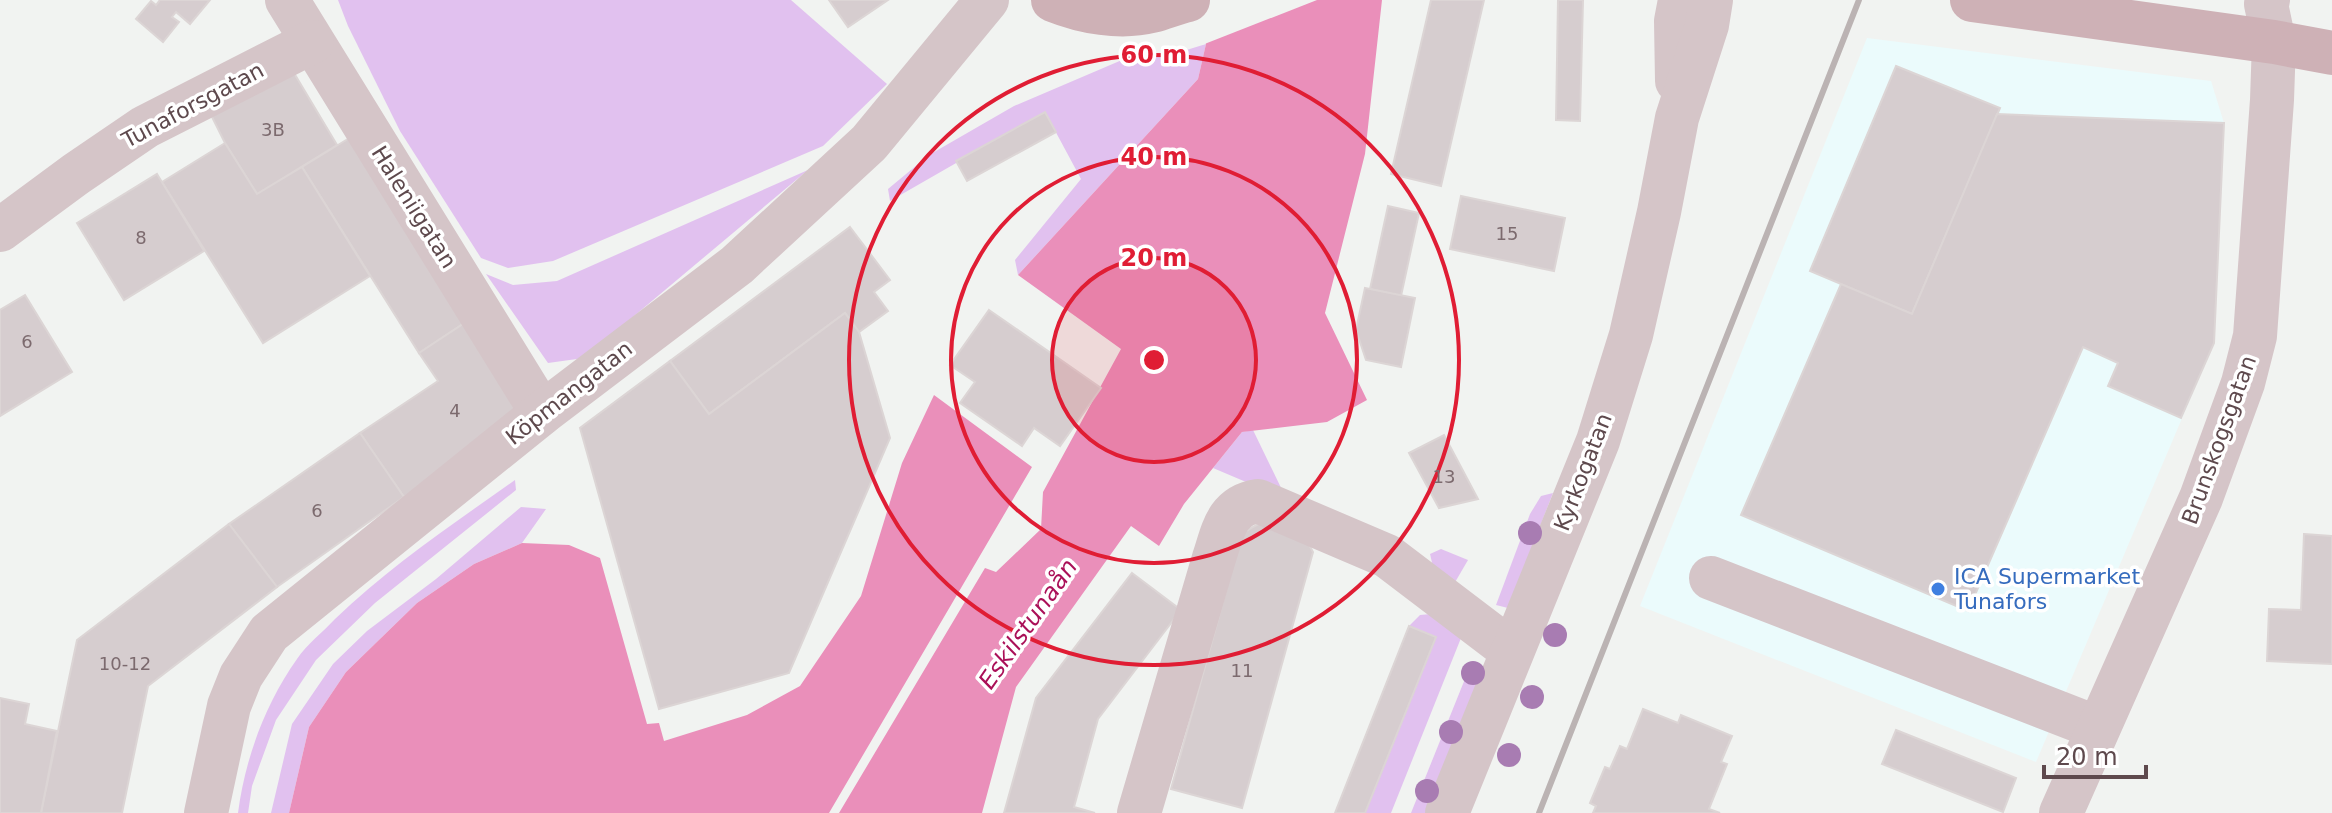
<svg xmlns="http://www.w3.org/2000/svg" width="2332" height="813" font-family="'DejaVu Sans',sans-serif">
<style>
.commercial{fill:#ebfbfc}
.green{fill:#e1c1ef}
.water{fill:#ea8fba}
.pier{fill:#f1f3f1}
.building{fill:#d6cdcf;stroke:#dcd5d5;stroke-width:2}
.lines{fill:none;stroke-linecap:round;stroke-linejoin:round}
.minor{stroke:#d5c5c8;stroke-width:44}
.major{stroke:#ceb1b6;stroke-width:44}
.rail{stroke:#bbb3b3;stroke-width:6}
.tree{fill:#a87cb2}
.ring{fill:none;stroke:#e01d34;stroke-width:4}
.shop-dot{fill:#3f7fe0;stroke:#fff;stroke-width:3}
.labels{text-anchor:middle;dominant-baseline:central;stroke-width:7;stroke-linejoin:round;paint-order:stroke}
.number-label{font-size:18px;fill:#7c6a6e}
.street-label{font-size:22px;fill:#5e494d;stroke:#fff}
.shop-label{font-size:22px;fill:#366cbe;stroke:#fff;text-anchor:start}
.water-label{font-size:24px;font-style:italic;fill:#aa1058;stroke:#fff}
.centre{fill:#e01d34;stroke:#fff;stroke-width:4}
.ring-label{font-size:24px;text-anchor:middle;font-weight:bold;fill:#e01d34;stroke:#fff;stroke-width:7;stroke-linejoin:round;paint-order:stroke}
</style>
<rect width="100%" height="100%" fill="#f1f3f1"/>
<path class="commercial" d="M1867,38L2211,81L2224,123L2214,343L2036,762L1640,606Z"/>
<g class="green">
<path d="M338,0H791L887,84L823,146L553,261L508,268L481,258L400,131L348,26Z"/>
<path d="M1206,44L1198,79L1018,275L1015,260L1081,179L1045,112L890,201L888,189L929,155L1014,106L1136,54L1180,52Z"/>
<path d="M808,170L584,358L548,363L486,274L513,285L557,281Z"/>
<path d="M1253,430L1284,494L1364,532L1213,468L1242,432Z"/>
<path d="M515,480L516,490L375,603L316,660L276,720L252,786L248,813H238C245,759 265,704 297,659C307,644 323,632 335,619C390,566 453,524 515,480Z"/>
<path d="M1553,493L1508,608L1496,605L1530,514L1541,496Z"/>
<path d="M521,507L546,509L522,543L474,564L417,603L346,672L309,727L289,813H271L292,724L333,664L367,631L436,579Z"/>
<path d="M1441,549L1468,560L1454,584L1434,571L1430,554Z"/>
<path d="M1431,614L1461,638L1391,813H1365L1436,637L1409,626L1420,615Z"/>
<path d="M1471,664L1484,669L1426,813H1411Z"/>
</g>
<g class="water">
<path d="M1184,0H1382L1365,154L1325,313L1367,400L1327,422L1242,432L1184,504L1159,546L1131,526L1016,687L982,813H839L985,568L996,572L1041,529L1043,492L1121,349L1018,275L1198,79L1206,44Z"/>
<path d="M934,395L1032,467L829,813H289L309,727L346,672L417,603L474,564L522,543L569,545L600,558L647,724L659,723L664,741L747,715L800,686L861,596L902,463Z"/>
</g>
<path class="pier" d="M1180,0H1317L1202,45Z"/>
<g class="building">
<path d="M160,0H210L190,24L176,12L172,17L179,22L163,42L136,19L151,1L156,5Z"/>
<path d="M829,0H888L848,27Z"/>
<path d="M1431,0H1484L1441,186L1391,174Z"/>
<path d="M1558,0H1583L1580,121L1556,120Z"/>
<path d="M1896,66L2000,108L1912,314L1810,271Z"/>
<path d="M291,68L337,145L257,194L225,143L211,115Z"/>
<path d="M1045,112L1056,132L967,181L956,161Z"/>
<path d="M1997,114L2224,123L2214,343L2181,418L2108,386L2118,363L2083,347L1968,611L1741,515L1841,284L1912,314Z"/>
<path d="M351,137L466,322L419,353L302,167Z"/>
<path d="M225,143L257,194L302,167L370,276L263,343L162,182Z"/>
<path d="M157,174L204,251L124,300L77,223Z"/>
<path d="M1461,196L1565,218L1554,271L1450,249Z"/>
<path d="M1388,206L1419,213L1401,296L1370,289Z"/>
<path d="M850,227L890,280L874,292L888,311L859,332L845,313L709,414L670,361Z"/>
<path d="M1365,288L1415,298L1401,367L1366,360L1356,330Z"/>
<path d="M25,295L72,372L0,416V310Z"/>
<path d="M989,310L1101,388L1060,446L1034,428L1022,446L960,403L975,382L950,365Z"/>
<path d="M845,313L859,332L890,438L789,673L659,709L580,428L670,361L709,414Z"/>
<path d="M466,322L518,399L513,422L404,497L360,433L438,381L419,353Z"/>
<path d="M360,433L404,497L277,587L229,524Z"/>
<path d="M1444,435L1478,499L1439,508L1409,453Z"/>
<path d="M1262,522L1304,535L1313,552L1242,808L1171,789L1242,533Z"/>
<path d="M229,524L277,587L148,686L122,813H41L77,640Z"/>
<path d="M2304,534L2332,536V664L2267,661L2269,609L2301,610Z"/>
<path d="M1132,573L1181,610L1098,719L1074,807L1095,813H1004L1036,698Z"/>
<path d="M1409,626L1436,637L1365,813H1335Z"/>
<path d="M0,698L29,704L25,724L57,731L41,813H0Z"/>
<path d="M1643,709L1678,723L1681,715L1732,736L1721,762L1727,764L1709,809L1720,813H1593L1596,806L1590,803L1605,767L1610,769L1620,746L1627,749Z"/>
<path d="M1896,730L2016,778L2003,812L1882,764Z"/>
</g>
<g class="lines">
<g class="minor">
<path d="M287,0L542,413"/>
<path d="M1677,81L1676,21L1680,0"/>
<path d="M0,230L76,174L145,127L312,42"/>
<path d="M1711,578L2098,728"/>
<path d="M206,813L229,706L241,676L269,633L542,413L737,265L869,143L987,0"/>
<path d="M1139,813L1214,558C1223,531 1226,506 1258,501L1387,556L1512,651"/>
<path d="M1447,813L1598,441L1631,335L1659,212L1677,118L1707,25L1711,0"/>
<path d="M2061,813L2201,498L2243,383L2255,336L2272,100L2274,42L2266,4L2268,0"/>
</g>
<g class="major">
<path d="M1053,0C1083,12 1120,19 1152,11C1164,8 1175,3 1188,0"/>
<path d="M1972,0L2274,42L2332,53"/>
</g>
<path class="rail" d="M1539,813L1859,0"/>
</g>
<g class="tree">
<circle cx="1530" cy="533" r="12"/>
<circle cx="1555" cy="635" r="12"/>
<circle cx="1473" cy="673" r="12"/>
<circle cx="1532" cy="697" r="12"/>
<circle cx="1451" cy="732" r="12"/>
<circle cx="1509" cy="755" r="12"/>
<circle cx="1427" cy="791" r="12"/>
</g>
<circle cx="1154" cy="360" r="102" fill="#e01d34" fill-opacity=".12"/>
<g class="ring">
<circle cx="1154" cy="360" r="102"/>
<circle cx="1154" cy="360" r="203"/>
<circle cx="1154" cy="360" r="305"/>
</g>
<circle class="shop-dot" cx="1938" cy="589" r="8"/>
<g class="labels">
<g class="number-label">
<text x="273" y="129">3B</text>
<text x="1507" y="233">15</text>
<text x="141" y="237">8</text>
<text x="27" y="341">6</text>
<text x="455" y="410">4</text>
<text x="1444" y="476">13</text>
<text x="317" y="510">6</text>
<text x="125" y="663">10-12</text>
<text x="1242" y="670">11</text>
</g>
<g class="street-label">
<text transform="translate(193 105) rotate(-28)">Tunaforsgatan</text>
<text transform="translate(414 207) rotate(58)">Haleniigatan</text>
<text transform="translate(569 393) rotate(-38)">Köpmangatan</text>
<text transform="translate(2219 440) rotate(-70)">Brunskogsgatan</text>
<text transform="translate(1583 472) rotate(-69)">Kyrkogatan</text>
</g>
<g class="shop-label">
<text x="1954" y="576">ICA Supermarket<tspan x="1954" dy="25">Tunafors</tspan></text>
</g>
<g class="water-label">
<text transform="translate(1028 624) rotate(-55)">Eskilstunaån</text>
</g>
</g>
<circle cx="1154" cy="360" r="12" class="centre"/>
<g class="ring-label">
<text x="1154" y="63">60 m</text>
<text x="1154" y="165">40 m</text>
<text x="1154" y="266">20 m</text>
</g>
<path d="M2044 765v12h102v-12" fill="none" stroke="#5e494d" stroke-width="4"/>
<text x="2056" y="765" font-size="24" fill="#5e494d" stroke="#ffffff" stroke-width="6" paint-order="stroke">20 m</text>
</svg>
